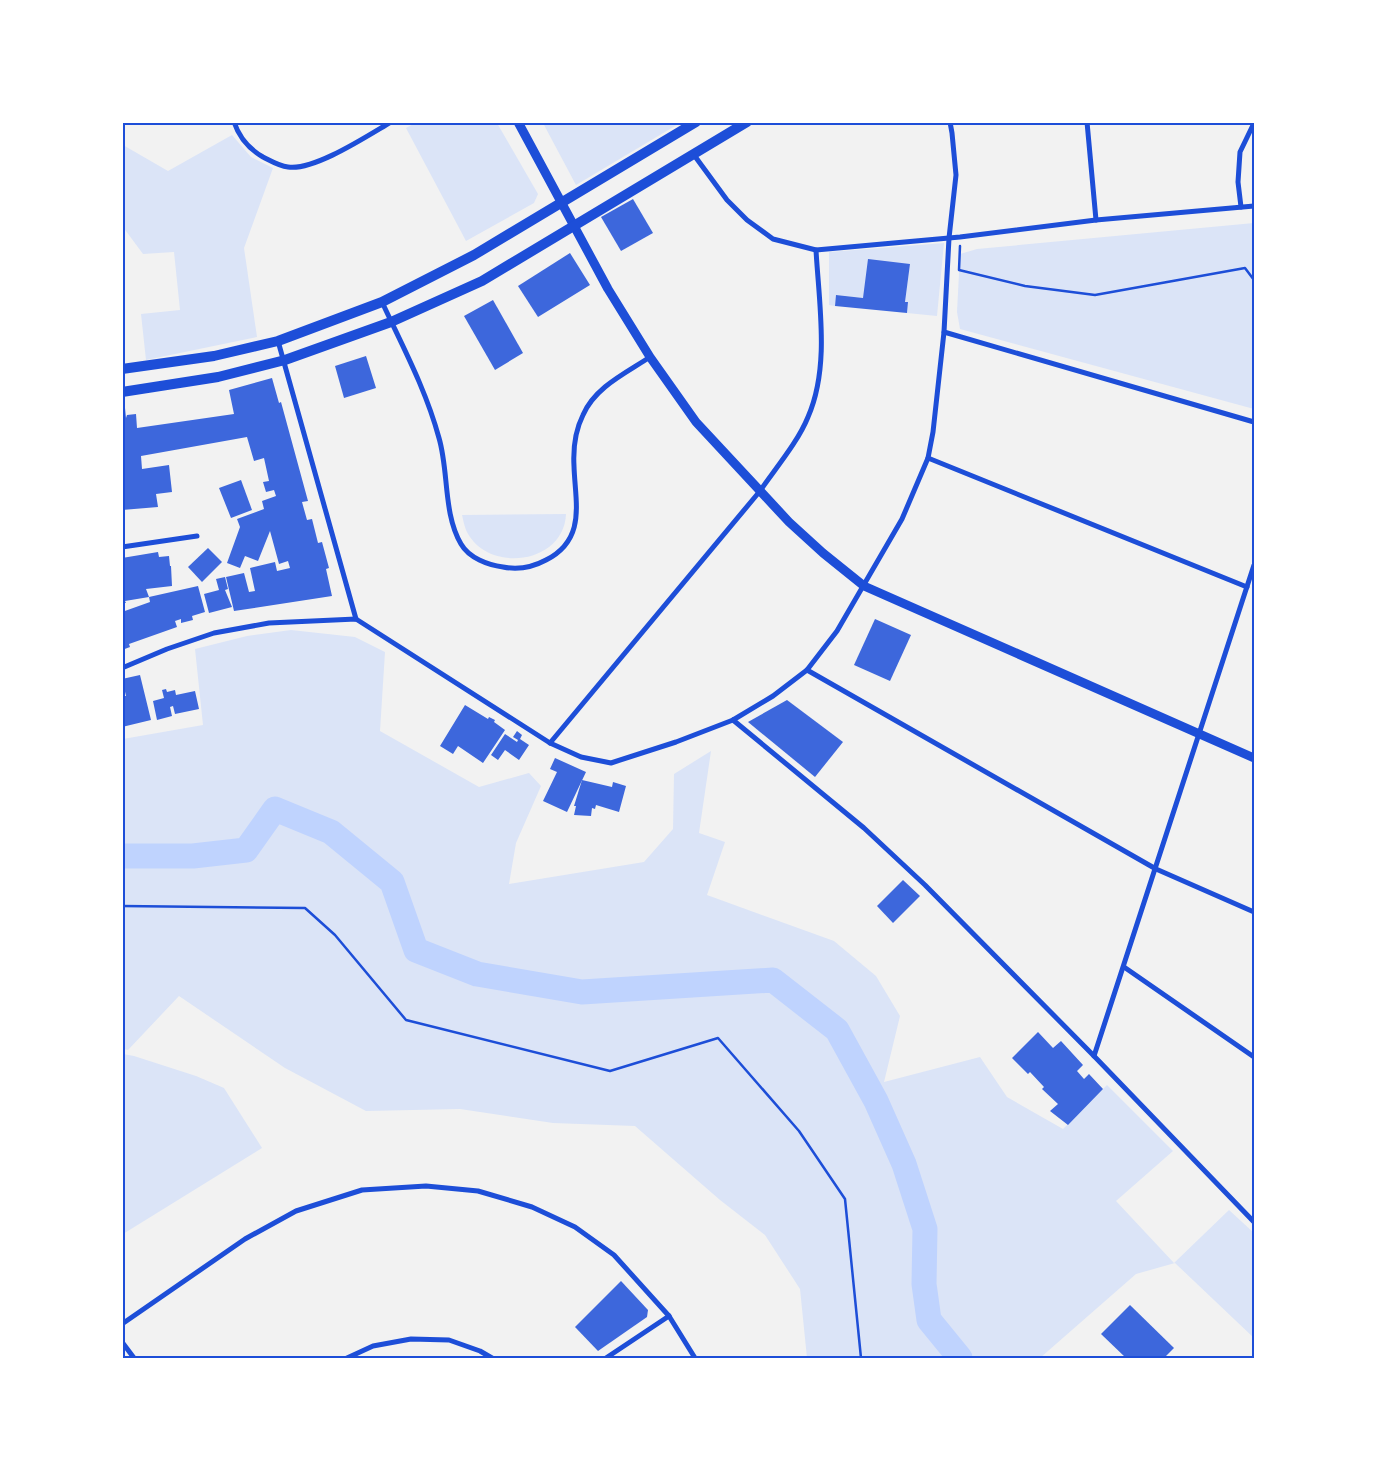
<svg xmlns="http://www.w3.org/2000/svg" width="1377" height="1481" font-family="Inter,sans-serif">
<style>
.green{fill:#dbe4f7}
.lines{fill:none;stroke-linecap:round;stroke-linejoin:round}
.river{stroke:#bfd3fe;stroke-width:25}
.building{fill:#3d67dc}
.path{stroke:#1d4ed8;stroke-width:2.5}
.minor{stroke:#1d4ed8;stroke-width:5}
.tertiary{stroke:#1d4ed8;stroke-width:9}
.secondary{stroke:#1d4ed8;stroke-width:10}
.neatline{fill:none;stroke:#1d4ed8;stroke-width:2}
</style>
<rect width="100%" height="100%" fill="#f2f2f2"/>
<g class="green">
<path d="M417,122L497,123L538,194L534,203L466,241L406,128Z"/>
<path d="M543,123H680L576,185Z"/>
<path d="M232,135L251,157L273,168L244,248L257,337L146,360L141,314L180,310L174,252L143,254L123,227V145L168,171Z"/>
<path d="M1254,223V409L960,329L957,312L960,254L977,249Z"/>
<path d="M944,243L937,316L907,313L908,303L905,302L910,264L863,298L837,295L835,306L829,305V252Z"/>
<path d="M566,514C564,565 486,574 466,530C464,525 463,519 462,515Z"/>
<path d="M291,630L355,637L385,652L380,731L479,787L529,773L541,786L516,843L509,884L644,862L673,829L674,774L711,751L699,833L725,842L707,895L834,941L876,976L900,1016L884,1082L980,1057L1007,1097L1063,1129L1107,1085L1173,1151L1116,1201L1174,1263L1229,1210L1254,1233V1338L1175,1263L1136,1274L1040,1358H807L800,1289L765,1235L720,1200L635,1126L553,1123L460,1109L366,1111L285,1068L179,996L128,1050L123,1049V739L203,725L195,649L247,636Z"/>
<path d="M123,1054L134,1056L196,1076L224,1088L262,1148L123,1234Z"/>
</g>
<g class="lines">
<path class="river" d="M122,856H193L246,850L275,809L331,832L392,882L416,950L477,974L582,992L773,980L837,1030L876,1101L904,1164L925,1229L924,1284L929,1320L960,1358"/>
</g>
<g class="building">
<path d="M633,199L653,233L621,251L601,217Z"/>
<path d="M570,253L590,285L538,317L518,286Z"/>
<path d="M868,259L910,264L905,302H908L907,313L835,306L836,295L863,298Z"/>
<path d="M493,300L523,353L495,370L464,316Z"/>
<path d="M366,356L376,388L344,398L335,366Z"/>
<path d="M272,378L279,403L281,402L308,501L302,502L307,520L312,519L318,543L322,542L329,568L326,569L332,596L234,611L226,577L244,573L249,592L255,591L250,568L275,562L277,571L290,568L288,561L279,564L270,531L258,561L245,556L240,568L227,563L240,527L237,519L264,509L262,501L276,496L274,490L266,492L263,482L269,481L264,458L254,461L247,437L141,456L142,469L169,465L172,492L156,494L158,507L122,510V408H125L126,418L127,415L136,414L137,428L234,414L229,390Z"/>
<path d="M241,480L252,510L231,518L219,488Z"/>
<path d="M208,548L222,562L202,582L188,567Z"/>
<path d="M158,552L159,557L169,556L170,566H171L172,586L146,589L149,597L125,601L126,603H122V558Z"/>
<path d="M225,577L228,589L225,590L232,607L209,613L204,594L219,590L216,579Z"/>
<path d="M198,586L205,612L192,616L193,620L181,623V619L175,621L177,627L129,644L130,647L122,650V612L150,602L149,597Z"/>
<path d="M875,619L911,635L890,681L854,665Z"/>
<path d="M140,675L151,720L122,727V696H126L122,679Z"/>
<path d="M166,689L167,692L175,690L176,695L195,691L199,709L175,714L173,706L170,707L172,716L157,720L153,701L164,698L162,690Z"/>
<path d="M787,700L843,742L815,777L748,722Z"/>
<path d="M465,705L488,719L489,717L495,720L494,722L505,730L483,763L458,746L453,754L440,746Z"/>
<path d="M517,731L522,735L520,739L529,745L519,760L505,750L498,760L491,755L505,734L517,742L518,740L513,737Z"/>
<path d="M555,758L586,772L567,812L543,801L557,772L550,769Z"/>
<path d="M582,780L612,787L613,782L626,786L619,812L596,805L595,809L592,808L591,816L574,815L576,806H574Z"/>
<path d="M903,880L920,896L893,923L877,906Z"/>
<path d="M1038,1032L1053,1048L1061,1041L1083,1065L1077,1071L1084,1079L1089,1074L1103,1089L1068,1125L1050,1111L1058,1104L1042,1089L1044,1087L1030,1072L1028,1074L1012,1058Z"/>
<path d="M621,1281L648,1310L647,1317L598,1351L575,1327Z"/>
<path d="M1130,1305L1174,1348L1164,1358H1126L1101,1334Z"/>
</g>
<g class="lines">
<g class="path">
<path d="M960,246L959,270L1025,286L1095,295L1245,268L1254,280"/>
<path d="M122,906L305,908L335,935L406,1020L610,1071L718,1038L799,1131L845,1199L861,1358"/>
</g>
<g class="minor">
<path d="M234,122C239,137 249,149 263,157C271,161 279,166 288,167C314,171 367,136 391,122"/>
<path d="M1087,122L1096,220"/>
<path d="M694,155L727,200L747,220L773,239L816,250L960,237L1096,220L1254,206"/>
<path d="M1241,207L1238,182L1240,152L1254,123"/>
<path d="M382,302C403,347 426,390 439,438C449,472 443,513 461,544C469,558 488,565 503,567C518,570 533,567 546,560C587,539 575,502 574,466C573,448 575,431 583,415C595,387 626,373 650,357"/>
<path d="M944,332L1254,422"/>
<path d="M278,341L356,619"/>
<path d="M928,458L1247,587"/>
<path d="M122,547L197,536"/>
<path d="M122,668L167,649L214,633L269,623L356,619L550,743L581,757L611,763L676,742L733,720L773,696L807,670L837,631L902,519L928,458L933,432L944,332L949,238L956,175L952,133L950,122"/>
<path d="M807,670L1156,869L1254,912"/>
<path d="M733,720L864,828L925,885L1094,1056L1254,1222"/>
<path d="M550,743L760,491C775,469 798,442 808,417C830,367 819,304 816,250"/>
<path d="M1124,967L1254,1057"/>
<path d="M1094,1056L1254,565"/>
<path d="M122,1324L245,1239L296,1211L362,1190L426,1186L478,1191L532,1207L575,1227L614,1255L669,1316L695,1358"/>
<path d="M122,1342L134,1358"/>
<path d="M347,1358L373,1346L411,1339L449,1340L480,1351L492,1358"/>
<path d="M606,1358L669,1316"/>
</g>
<path class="tertiary" d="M518,122L608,289L650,357L696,422L789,522L823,553L864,586L1254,758"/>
<g class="secondary">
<path d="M122,369L214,356L278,341L382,302L474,255L696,122"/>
<path d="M122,392L218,377L285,360L391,322L482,281L747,122"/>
</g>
</g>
<rect width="1377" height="1481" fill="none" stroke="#ffffff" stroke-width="248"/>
<rect x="124" y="124" width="1129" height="1233" class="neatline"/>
</svg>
